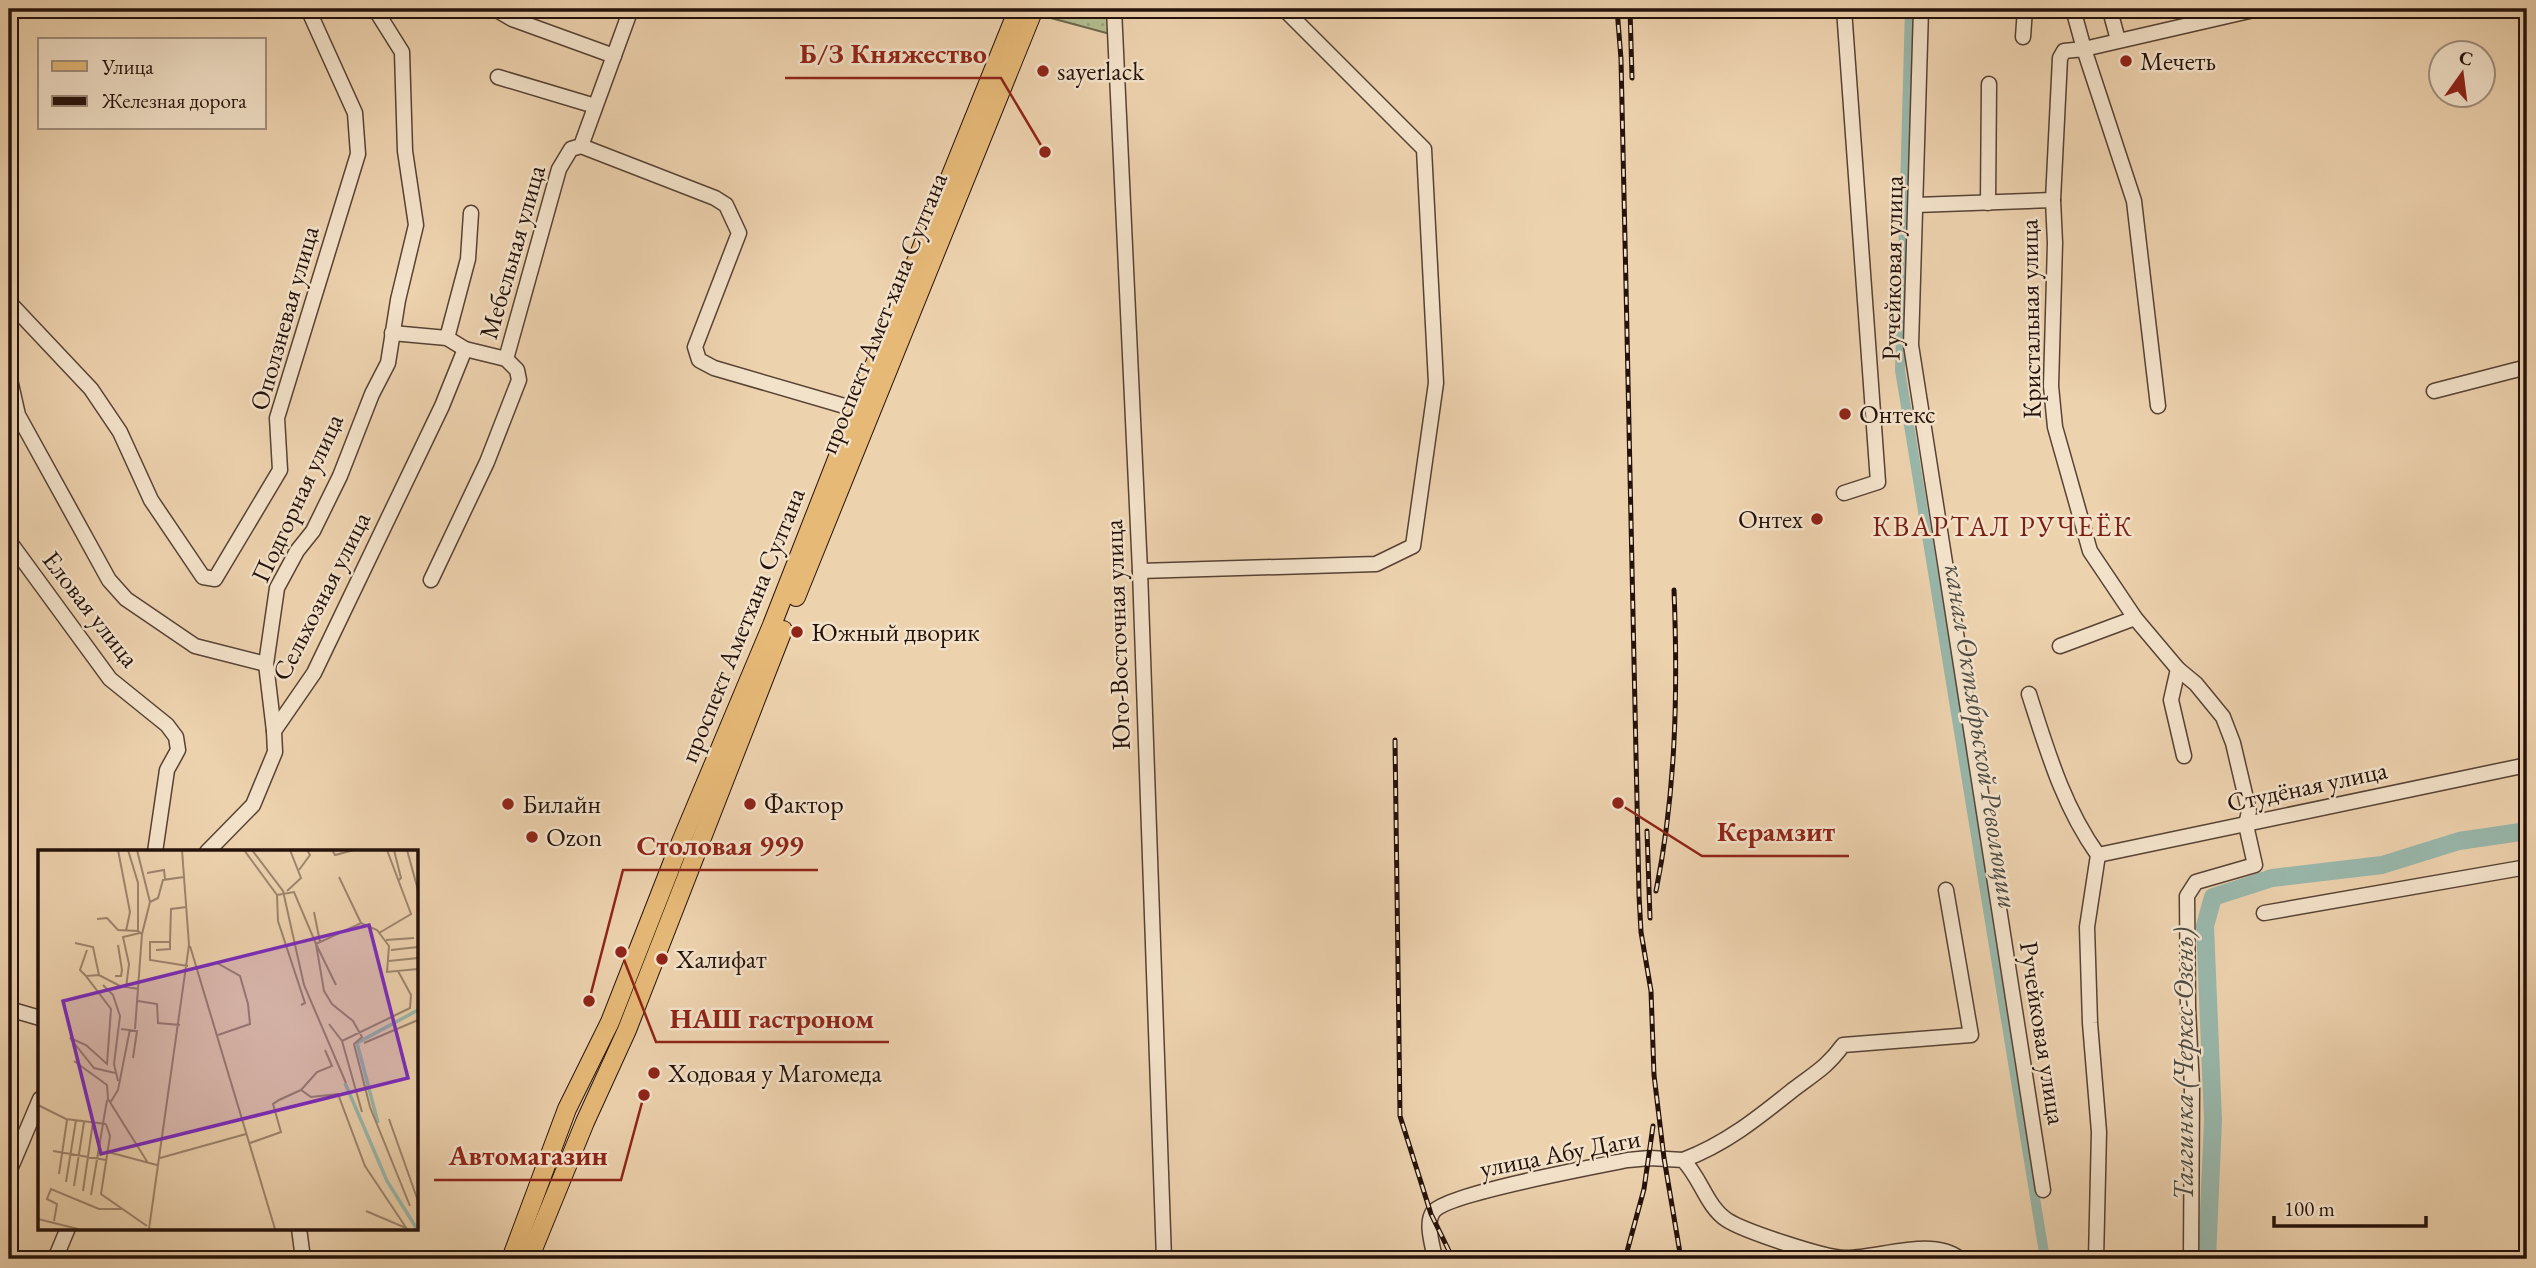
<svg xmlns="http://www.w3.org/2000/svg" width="2536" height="1268" font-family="'EB Garamond',serif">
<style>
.park{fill:url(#park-dots);stroke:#6c684d;stroke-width:2}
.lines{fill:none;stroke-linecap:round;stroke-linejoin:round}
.canal{stroke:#99b8ac;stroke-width:10}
.river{stroke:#99b8ac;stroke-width:18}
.minor-casing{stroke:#574234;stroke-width:17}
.major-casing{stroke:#25120b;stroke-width:20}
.minor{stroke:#f3e2ca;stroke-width:14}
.major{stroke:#e6b977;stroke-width:18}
.rail-casing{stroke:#25120b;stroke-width:5}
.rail{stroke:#f3e2ca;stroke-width:2.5;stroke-dasharray:8;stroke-linecap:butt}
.poi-dot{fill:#8f2418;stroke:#f3e2ca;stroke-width:2.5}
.labels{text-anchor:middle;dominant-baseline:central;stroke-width:5;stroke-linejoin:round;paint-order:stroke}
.poi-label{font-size:26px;fill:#25120b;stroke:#f3e2ca;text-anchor:start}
.street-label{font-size:26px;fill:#25120b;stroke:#f3e2ca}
.neighbourhood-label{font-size:28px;letter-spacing:2px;fill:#7a1f14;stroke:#f3e2ca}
.water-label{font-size:28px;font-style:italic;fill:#4e4c43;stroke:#f3e2ca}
.inset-river{fill:none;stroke:#99b8ac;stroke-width:3.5}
.inset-road{fill:none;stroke:#9d856d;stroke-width:2}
.view{fill:#7b2cbf;fill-opacity:0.15;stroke:#7b2cbf;stroke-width:3.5}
.inset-edge{fill:none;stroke:#25120b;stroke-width:3.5}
.leader{fill:none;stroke:#8f2418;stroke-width:2.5}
.callout-dot{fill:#8f2418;stroke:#f3e2ca;stroke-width:2.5}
.callout-label{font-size:28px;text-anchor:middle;font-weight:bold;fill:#8f2418;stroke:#f3e2ca;stroke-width:5;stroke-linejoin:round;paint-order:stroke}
</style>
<defs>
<pattern id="park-dots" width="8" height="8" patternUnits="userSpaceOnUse" patternTransform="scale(1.75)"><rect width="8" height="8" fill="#b2bd8f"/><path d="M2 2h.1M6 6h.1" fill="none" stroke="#99a17a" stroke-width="1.8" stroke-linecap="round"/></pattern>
</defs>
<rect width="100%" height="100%" fill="#edd2ae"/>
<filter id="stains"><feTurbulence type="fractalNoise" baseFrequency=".00286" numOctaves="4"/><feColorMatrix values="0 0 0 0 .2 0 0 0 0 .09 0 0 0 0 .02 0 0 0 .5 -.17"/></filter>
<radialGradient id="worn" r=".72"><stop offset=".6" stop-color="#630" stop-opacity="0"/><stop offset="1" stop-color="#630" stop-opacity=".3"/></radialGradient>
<path class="park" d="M1055,9H1109L1110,34L1051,18Z"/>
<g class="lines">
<path class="canal" d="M1910,9L1900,370L2045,1259"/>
<path class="river" d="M2207,1259L2213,1120L2205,926L2213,897L2272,878L2382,865L2459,841L2527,831"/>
<g class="minor-casing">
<g id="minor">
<path d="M495,9L512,19L614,56"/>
<path d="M1114,9L1140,571L1164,1259"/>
<path d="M1844,9L1878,482L1844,493"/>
<path d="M1921,9L1911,345L2043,1190"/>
<path d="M2073,9L2084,49L2258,9"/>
<path d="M2114,9L2112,18L2118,40"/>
<path d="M2023,37L2025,9"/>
<path d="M498,77L595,106"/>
<path d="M581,146L715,198L726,205L739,233L695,347L699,360L714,368L865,412"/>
<path d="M1988,203L1989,84"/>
<path d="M1916,205L2053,200"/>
<path d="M9,302L91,389L120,432L151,500L203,577L215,579L280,470L277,418L358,154L355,113L308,9"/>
<path d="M392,333L447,338L465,349L506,359L517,370L519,380L487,462L431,580"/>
<path d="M447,338L468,259L471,213"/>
<path d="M506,359L559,169L571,149L581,146L631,9"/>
<path d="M9,375L18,415L109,580L126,599L195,646L266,664"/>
<path d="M2434,391L2527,367"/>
<path d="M2158,406L2134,201L2084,49L2064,51L2060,58L2053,200L2055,243L2051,386L2055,427L2090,551L2135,618L2178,669L2196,684L2223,717L2233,743L2249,811L2246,825L2255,865L2196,882L2187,896L2188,1008L2192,1087L2191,1259"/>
<path d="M9,541L110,679L167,725L176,737L178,750L167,770L155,852"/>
<path d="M1140,571L1376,564L1413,546L1436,383L1424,149L1284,9"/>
<path d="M2060,646L2135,618"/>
<path d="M2178,669L2171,700L2184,756"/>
<path d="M2029,694C2047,750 2063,806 2098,855L2087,927L2090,1023L2099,1132L2096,1259"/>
<path d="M274,731L266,664L277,588L297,551L313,531L340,476L372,394L388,363L398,300L416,225L405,151L402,52L375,9"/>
<path d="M207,852L253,805L275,752L274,731L314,673L442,406L465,349"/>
<path d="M2098,855L2527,765"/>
<path d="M2264,913L2527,867"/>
<path d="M9,1009L40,1018"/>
<path d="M1683,1160C1726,1144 1759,1117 1794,1089C1815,1073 1827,1067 1843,1045L1971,1035L1946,890"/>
<path d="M9,1172L40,1099"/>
<path d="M299,1228L303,1259"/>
<path d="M55,1259L68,1228"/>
<path d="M1435,1259C1433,1246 1425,1224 1433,1212C1446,1194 1598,1166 1628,1160L1650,1158L1683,1160C1701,1178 1706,1206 1727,1220C1744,1231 1825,1258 1845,1258C1878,1259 1932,1236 1960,1259"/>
</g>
</g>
<g class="major-casing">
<g id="major">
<path d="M796,597L1034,9"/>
<path d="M511,1259L567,1109L610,1022L675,856L772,625L857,408L1018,9"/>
<path d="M529,1259L585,1122L627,1030L783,630"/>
</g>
</g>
<use href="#minor" class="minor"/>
<use href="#major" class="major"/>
<g class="rail-casing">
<g id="rail">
<path d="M1617,9L1621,59L1626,286L1639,895L1641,932L1651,991L1654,1075L1664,1158L1681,1259"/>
<path d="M1630,9L1632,78"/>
<path d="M1395,740L1400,1116L1431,1214L1453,1259"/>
<path d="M1647,831L1650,918"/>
<path d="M1656,891C1676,792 1678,691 1674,590"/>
<path d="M1625,1259L1644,1189L1653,1126"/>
</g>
</g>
<use href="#rail" class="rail"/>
</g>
<g class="poi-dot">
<circle cx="2126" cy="61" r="7"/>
<circle cx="1043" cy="71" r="7"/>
<circle cx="1845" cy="414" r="7"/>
<circle cx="1817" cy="519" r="7"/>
<circle cx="797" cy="632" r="7"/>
<circle cx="508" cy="804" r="7"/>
<circle cx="750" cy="804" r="7"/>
<circle cx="532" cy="837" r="7"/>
<circle cx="662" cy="959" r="7"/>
<circle cx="654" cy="1073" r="7"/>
</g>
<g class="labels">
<g class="poi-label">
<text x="2140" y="61">Мечеть</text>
<text x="1057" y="71">sayerlack</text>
<text x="1859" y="414">Онтекс</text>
<text x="1803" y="519" text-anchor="end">Онтех</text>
<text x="811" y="632">Южный дворик</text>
<text x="522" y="804">Билайн</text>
<text x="764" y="804">Фактор</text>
<text x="546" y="837">Ozon</text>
<text x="676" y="959">Халифат</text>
<text x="668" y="1073">Ходовая у Магомеда</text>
</g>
<g class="street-label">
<text transform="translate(512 252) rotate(-74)">Мебельная улица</text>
<text transform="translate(1892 268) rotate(-89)">Ручейковая улица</text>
<text transform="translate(883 313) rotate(-68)">проспект Амет-хана Султана</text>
<text transform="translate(284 318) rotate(-74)">Оползневая улица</text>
<text transform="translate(2030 319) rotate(-91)">Кристальная улица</text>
<text transform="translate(297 498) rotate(-65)">Подгорная улица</text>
<text transform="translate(321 596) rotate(-63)">Сельхозная улица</text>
<text transform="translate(91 609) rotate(52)">Еловая улица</text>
<text transform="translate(742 625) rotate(-68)">проспект Аметхана Султана</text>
<text transform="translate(1117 635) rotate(-92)">Юго-Восточная улица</text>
<text transform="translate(2307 786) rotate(-12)">Студёная улица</text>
<text transform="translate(2043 1033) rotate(81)">Ручейковая улица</text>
<text transform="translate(1560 1153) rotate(-11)">улица Абу Даги</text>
</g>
<g class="neighbourhood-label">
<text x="2003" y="526">КВАРТАЛ РУЧЕЁК</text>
</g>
<g class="water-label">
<text transform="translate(1982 736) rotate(81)">канал Октябрьской Революции</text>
<text transform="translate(2183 1064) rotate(-90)">Талгинка (Черкес-Озень)</text>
</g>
</g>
<g transform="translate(38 850)">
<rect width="380" height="380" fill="#edd2ae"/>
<path class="inset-river" d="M307,233L349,331L379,379M340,273L319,193L380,160"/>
<path class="inset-road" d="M80,0L92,62L88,81M90,0L100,33V81L104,84M99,0L112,52M206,0L239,45L240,71L267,153L263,155M214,0L245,41L266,135L308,233M294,0L297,5L316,0M356,0L363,28L360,31M369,0L380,40M261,20L272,5L269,0M109,23L126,20L127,29M301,27L323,73M249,41L263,28L252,0M239,45L256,42L278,94L323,73L339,80L351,96L349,122L380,119M149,57L133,59L132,92H112V110L150,116M276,62L282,92M59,69L69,68L80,80L100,81M341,83L373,64L349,0M348,90L376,88M37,93L55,97L61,125M278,94L286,141L294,154L315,171L324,187L316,194L332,257L372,356M278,94L298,135M152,96L237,379M118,100L132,99V92M353,100L380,97M351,111L380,108M160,118L179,113L202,126L210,154L212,174L180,185M48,126L42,120L49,100M77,126H83L84,120L80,95M65,135L75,145L82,166L76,214L80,231M88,138L91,114L85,87L102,83M100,151L119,154L120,173L142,175M291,174L304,191L324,262M83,179L99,181L95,208M97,179L104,84L112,52L120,48L125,30L146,27M304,191L372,158L373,145L360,121M326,193L380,170M36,211L69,235L70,249L110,313M77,223L56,218L32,188L48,195L69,214L73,159L48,126L61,125L82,136L101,139M263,240L279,222L294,216L287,200M72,253L80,240L92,179M0,255L28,269L68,274M351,269L380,351M68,274L72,286L63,344L109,376M212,293L243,282L235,254L241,250L263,240L273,247L300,244L327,316L369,379M15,301L68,310M70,302L119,315M122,308L208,284M21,324L29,270M28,332L38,270M36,336L46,272M45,341L55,272M53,345L69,250M328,361L368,378M0,369L40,379M16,371L19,354L9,349L13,339L61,359H83M111,379L151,95L144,0"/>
<path class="view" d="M331,75L370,228L63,304L25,151Z"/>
<rect width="380" height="380" class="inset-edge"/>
</g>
<path class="leader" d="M1045 152L1001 78H785M1618 803L1702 856H1849M589 1001L623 870H818M621 952L656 1042H889M644 1095L621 1180H434"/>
<g class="callout-dot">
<circle cx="1045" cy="152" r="7"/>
<circle cx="1618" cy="803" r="7"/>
<circle cx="589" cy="1001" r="7"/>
<circle cx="621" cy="952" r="7"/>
<circle cx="644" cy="1095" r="7"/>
</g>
<g class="callout-label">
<text x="893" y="63">Б/З Княжество</text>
<text x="1776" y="841">Керамзит</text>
<text x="720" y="855">Столовая 999</text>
<text x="772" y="1028">НАШ гастроном</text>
<text x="528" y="1165">Автомагазин</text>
</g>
<rect width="2536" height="1268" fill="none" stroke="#edd2ae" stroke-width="35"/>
<rect x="10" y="10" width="2515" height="1247" fill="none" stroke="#25120b" stroke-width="3.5"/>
<rect x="18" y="18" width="2501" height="1233" fill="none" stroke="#25120b" stroke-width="2"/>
<rect x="38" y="38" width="228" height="91" fill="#f3e2ca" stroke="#a18f7e" stroke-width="2"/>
<rect x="52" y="61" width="35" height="10" fill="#e6b977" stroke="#a18f7e" stroke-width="2"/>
<text x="102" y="74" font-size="21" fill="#25120b">Улица</text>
<rect x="52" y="96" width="35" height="10" fill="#25120b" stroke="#a18f7e" stroke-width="2"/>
<text x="102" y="108" font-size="21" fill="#25120b">Железная дорога</text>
<g transform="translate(2462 74) rotate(14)"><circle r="33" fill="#f3e2ca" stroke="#a18f7e" stroke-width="2"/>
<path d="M0-5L12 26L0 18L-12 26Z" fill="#8f2418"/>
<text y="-10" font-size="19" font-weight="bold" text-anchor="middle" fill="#25120b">С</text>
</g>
<path d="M2274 1216v10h152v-10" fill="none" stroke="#25120b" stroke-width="3.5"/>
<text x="2284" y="1216" font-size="21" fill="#25120b" stroke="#f3e2ca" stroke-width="5" paint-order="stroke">100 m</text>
<rect width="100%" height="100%" filter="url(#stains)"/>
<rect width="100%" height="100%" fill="url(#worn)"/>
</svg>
